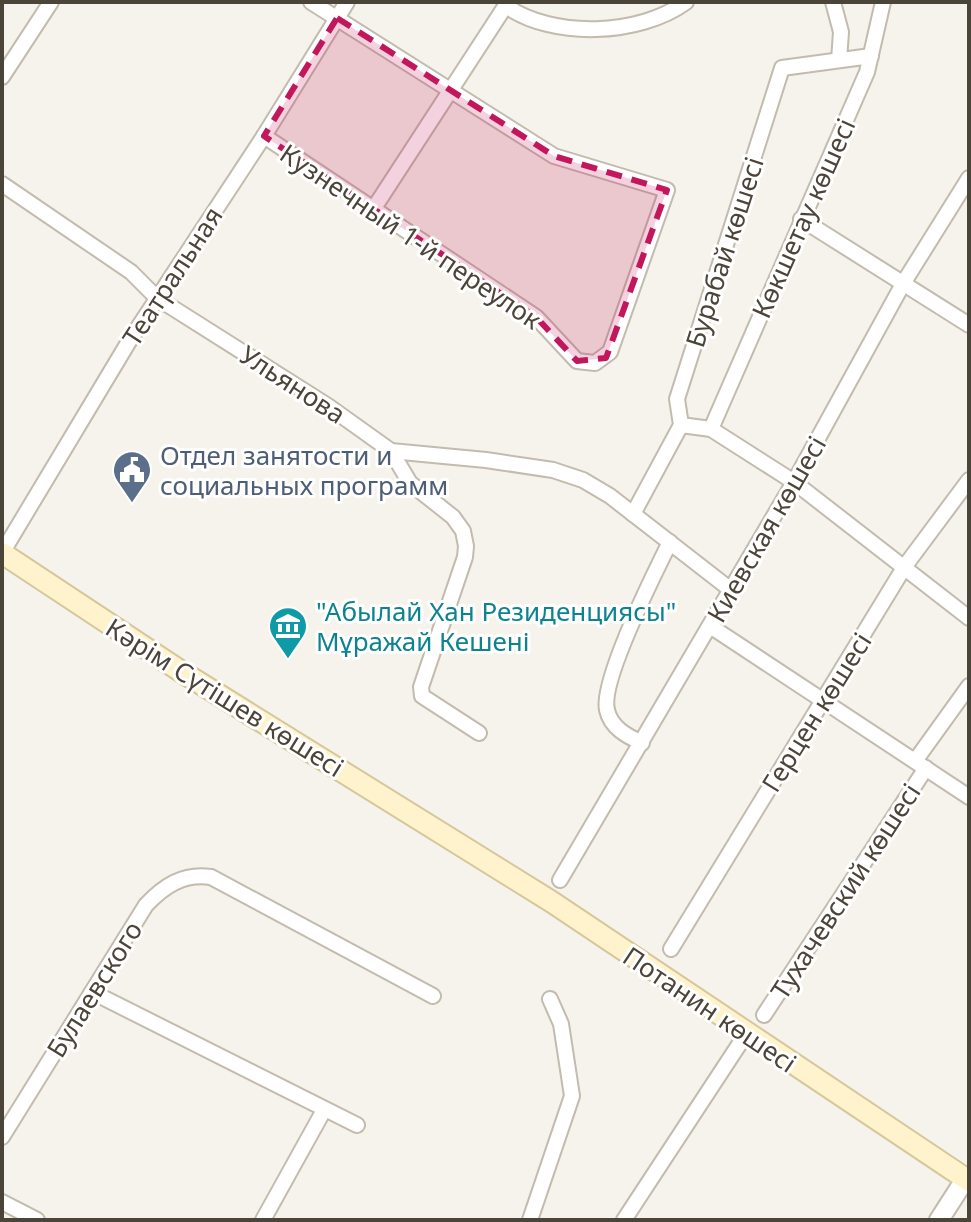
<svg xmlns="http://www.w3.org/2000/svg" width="971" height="1222" font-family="'Noto Sans',sans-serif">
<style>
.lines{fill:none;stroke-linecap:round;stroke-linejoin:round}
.minor-casing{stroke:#c2bbae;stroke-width:18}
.tertiary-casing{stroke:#c2bbae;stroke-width:22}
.secondary-casing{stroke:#d6c79b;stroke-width:24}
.minor{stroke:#fff;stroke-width:14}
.tertiary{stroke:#fff;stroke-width:18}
.secondary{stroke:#fff3cd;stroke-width:20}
.marked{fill:#c2185b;fill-opacity:0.2;stroke:#c2185b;stroke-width:6;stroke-dasharray:16 10;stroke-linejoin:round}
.labels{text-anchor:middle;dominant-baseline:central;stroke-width:6;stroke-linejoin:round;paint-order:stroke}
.street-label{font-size:26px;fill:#4b4439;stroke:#fff}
.service-label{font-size:26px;fill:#4e5e75;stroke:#fff;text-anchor:start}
.culture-label{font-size:26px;fill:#0d838f;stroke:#fff;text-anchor:start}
</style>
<rect width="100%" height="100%" fill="#f6f3ec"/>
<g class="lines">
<g class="minor-casing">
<g id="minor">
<path d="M833,2L841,32L839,60"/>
<path d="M506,6C553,39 639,36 686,2"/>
<path d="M2,77L51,2"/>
<path d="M264,136L536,317L577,361L595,363L610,352L667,190L554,156L311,2"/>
<path d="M2,184L131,272L157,298L328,406L391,451L486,460L553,470L583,480L610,496L731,590"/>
<path d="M374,208L508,2"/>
<path d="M801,219L969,325"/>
<path d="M681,425L711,429L794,482L969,618"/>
<path d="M711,429L867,72L883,2"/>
<path d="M391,451L410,483L453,517L463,531L466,546L465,557L421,687L422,696L479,733"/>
<path d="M633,514L681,425L677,399L782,68L871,56"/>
<path d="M2,553L128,343L264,136L347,2"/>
<path d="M710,626L969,797"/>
<path d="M642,743C627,736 611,728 607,710C600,682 655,572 670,542"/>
<path d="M915,761L969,686"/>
<path d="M560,880L794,482L904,282L969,178"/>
<path d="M671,949L905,566L969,480"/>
<path d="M92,992L357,1125"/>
<path d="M764,1015L926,768"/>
<path d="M2,1137L146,905C164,886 183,873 211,877L433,996"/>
<path d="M2,1202L37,1220"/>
<path d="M263,1220L324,1110"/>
<path d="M530,1220L572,1096L561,1024L550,999"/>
<path d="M624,1220L746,1034"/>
</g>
</g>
<g class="tertiary-casing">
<path id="tertiary" d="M939,1220L966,1178"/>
</g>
<g class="secondary-casing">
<path id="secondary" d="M2,553L182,672L552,902L969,1181"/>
</g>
<use href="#minor" class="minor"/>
<use href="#tertiary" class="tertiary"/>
<use href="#secondary" class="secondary"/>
</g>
<path class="marked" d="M337,18L554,156L667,190L606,358L577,361L536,317L264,136Z"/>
<defs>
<g id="civic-pin" transform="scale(2)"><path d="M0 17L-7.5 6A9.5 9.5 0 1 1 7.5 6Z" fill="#5c6f8a" stroke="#fff"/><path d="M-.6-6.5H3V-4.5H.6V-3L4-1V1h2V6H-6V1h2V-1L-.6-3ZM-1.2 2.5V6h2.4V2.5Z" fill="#fff"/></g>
<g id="museum-pin" transform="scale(2)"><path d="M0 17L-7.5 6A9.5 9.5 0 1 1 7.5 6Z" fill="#0f9aa8" stroke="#fff"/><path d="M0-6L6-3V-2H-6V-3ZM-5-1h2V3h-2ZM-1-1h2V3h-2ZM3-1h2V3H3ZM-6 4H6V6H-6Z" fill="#fff"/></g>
</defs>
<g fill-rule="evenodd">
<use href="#civic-pin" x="132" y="470"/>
<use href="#museum-pin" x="288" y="626"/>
</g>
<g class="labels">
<g class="street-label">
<text transform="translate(803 218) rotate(-66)">Көкшетау көшесі</text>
<text transform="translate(411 236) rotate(34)">Кузнечный 1-й переулок</text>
<text transform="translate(724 252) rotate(-72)">Бурабай көшесі</text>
<text transform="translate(172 276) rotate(-57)">Театральная</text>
<text transform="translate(293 384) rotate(33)">Ульянова</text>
<text transform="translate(766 529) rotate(-60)">Киевская көшесі</text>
<text transform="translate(225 697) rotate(32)">Кәрім Сүтішев көшесі</text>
<text transform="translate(816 712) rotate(-58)">Герцен көшесі</text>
<text transform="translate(845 891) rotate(-57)">Тухачевский көшесі</text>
<text transform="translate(94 989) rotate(-58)">Булаевского</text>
<text transform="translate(710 1009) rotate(34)">Потанин көшесі</text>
</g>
<g class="service-label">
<text x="160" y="455">Отдел занятости и<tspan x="160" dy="30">социальных программ</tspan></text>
</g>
<g class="culture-label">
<text x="316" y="611">"Абылай Хан Резиденциясы"<tspan x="316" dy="30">Мұражай Кешені</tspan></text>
</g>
</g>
<rect width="971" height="1222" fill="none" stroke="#4b4439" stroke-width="8"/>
</svg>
